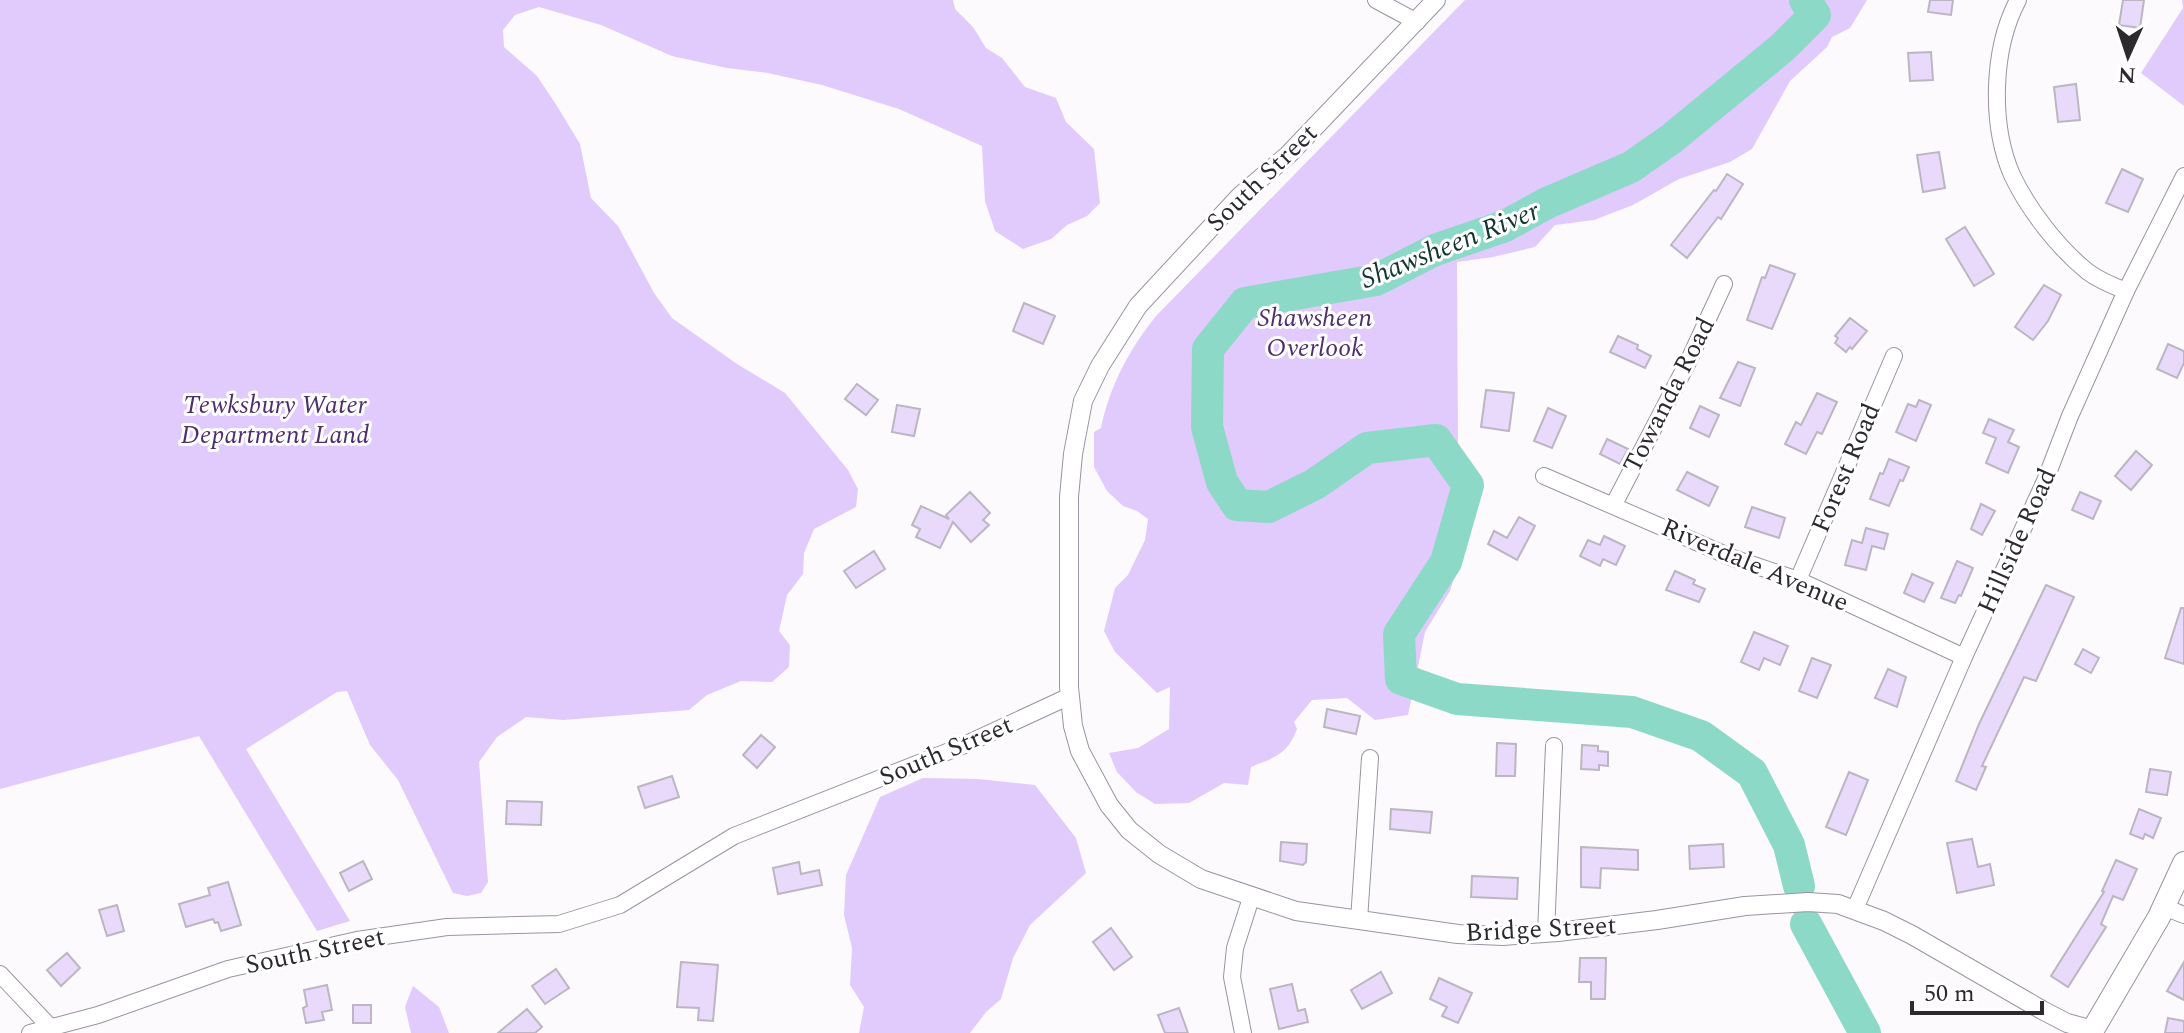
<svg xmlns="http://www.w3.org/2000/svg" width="2184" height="1033" font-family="Spectral,serif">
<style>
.green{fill:#e1cafc}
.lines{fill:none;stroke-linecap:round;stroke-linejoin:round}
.river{stroke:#8cd9c7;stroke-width:32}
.building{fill:#e9dafb;stroke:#bcb6c3;stroke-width:2}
.minor-casing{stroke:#9994a0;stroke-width:18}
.tertiary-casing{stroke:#9994a0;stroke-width:20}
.secondary-casing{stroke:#9994a0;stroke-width:24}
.minor{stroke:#fff;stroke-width:16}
.tertiary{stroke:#fff;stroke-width:18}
.secondary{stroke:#fff;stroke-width:22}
.labels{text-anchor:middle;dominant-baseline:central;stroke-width:6;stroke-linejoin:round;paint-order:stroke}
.street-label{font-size:26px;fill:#2c292f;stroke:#fff}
.park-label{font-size:26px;font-style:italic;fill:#4f2e6e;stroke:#fff}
.water-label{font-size:28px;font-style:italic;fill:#133730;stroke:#fff}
</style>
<rect width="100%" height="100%" fill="#fcfafd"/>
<g class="green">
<path d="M0,0H953L955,9L973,27L986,48L1002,58L1025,87L1056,98L1066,122L1094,149L1100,203L1087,216L1067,225L1051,239L1023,249L995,231L985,201L982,146L899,109L822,85L768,73L727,68L672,56L601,25L539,7L515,15L503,30L504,47L537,76L557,106L580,144L591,198L618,226L654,293L672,318L737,364L785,393L848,470L858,489L856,507L814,529L804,553L803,574L787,595L779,631L790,645L789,667L772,682L741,681L707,695L689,710L563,720L526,717L497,737L479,762L488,882L481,893L467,896L453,893L398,780L370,745L347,691L337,692L246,749L350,921L317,931L199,736L0,789Z"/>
<path d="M1465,0H1867L1850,28L1832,37L1827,47L1790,81L1752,149L1730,162L1679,179L1633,205L1594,220L1555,225L1535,247L1493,257L1457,262L1458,448L1474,513L1450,591L1425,632L1408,715L1375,720L1347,698L1312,700L1294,722L1297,729C1287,755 1275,757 1251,767L1248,785L1224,783L1189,803L1155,804L1136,792L1117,772L1109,753L1138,748L1169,729L1170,687L1157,693L1115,652L1104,631L1115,588L1128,575L1145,540L1148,519L1137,511L1123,506L1107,491L1094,467V432L1101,428C1110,385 1129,350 1156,316Z"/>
<path d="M2182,0H2184V106L2141,73L2183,8Z"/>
<path d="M923,778L978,779L1035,785L1076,838L1086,873L1030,925L1013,958L1001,999L986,1012L970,1033H859L864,1007L850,985L852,948L844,915L846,875L880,797Z"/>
<path d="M413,986L439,1007L449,1033H411L405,1007Z"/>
</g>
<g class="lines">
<g class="river">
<path d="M1799,886L1789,845L1752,773L1701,736L1632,712L1457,699L1401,679L1399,634L1446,562L1468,485L1436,440L1367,448L1315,484L1269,507L1237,505L1222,482L1207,427L1208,349L1245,303L1376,280L1435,250L1505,226L1547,203L1631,167L1671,139L1783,47L1815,15L1805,0"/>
<path d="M1806,924L1865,1033"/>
</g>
</g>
<g class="building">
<path d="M1930,0H1953L1951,15L1928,12Z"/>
<path d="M2123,0H2144L2140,28L2119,25Z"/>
<path d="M1931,52L1933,80L1910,81L1908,53Z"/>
<path d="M2076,84L2080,120L2058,122L2054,87Z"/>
<path d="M1939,152L1945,188L1923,192L1917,155Z"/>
<path d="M2122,169L2143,179L2128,212L2106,203Z"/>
<path d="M1727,174L1743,184L1721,219L1718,217L1687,258L1671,245L1714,190L1716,191Z"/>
<path d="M1965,227L1994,274L1974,286L1946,239Z"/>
<path d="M1770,265L1795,274L1772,329L1747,320L1762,277L1765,278Z"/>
<path d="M2044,285L2061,295L2048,321L2033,340L2015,327Z"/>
<path d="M1024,303L1055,316L1043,344L1013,331Z"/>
<path d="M1850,318L1867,331L1852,349L1850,347L1846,352L1835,343L1838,338L1835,336Z"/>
<path d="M1618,336L1638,345L1637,349L1651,356L1645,368L1610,352Z"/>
<path d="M2168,344L2184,351V363L2177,378L2157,369Z"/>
<path d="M1738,362L1755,368L1740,406L1720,398Z"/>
<path d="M857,384L878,400L866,415L845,399Z"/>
<path d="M1486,390L1514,393L1509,431L1481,427Z"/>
<path d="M1817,393L1837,402L1822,434L1817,432L1806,454L1785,444L1796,422L1801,425Z"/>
<path d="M1919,400L1931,405L1916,441L1896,432L1908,404L1916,407Z"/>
<path d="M897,405L920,409L914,436L892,432Z"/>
<path d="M1700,406L1719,415L1709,437L1690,428Z"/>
<path d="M1548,408L1566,416L1552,448L1534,441Z"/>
<path d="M1989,419L2014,430L2008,442L2019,447L2008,473L1986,463L1996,438L1983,433Z"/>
<path d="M1607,439L1628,449L1620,464L1600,454Z"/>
<path d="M2136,451L2152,465L2131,490L2115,476Z"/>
<path d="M1889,459L1909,467L1903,481L1900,480L1889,506L1870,499L1880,473L1883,474Z"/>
<path d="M1687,472L1718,487L1709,506L1677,490Z"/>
<path d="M970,492L990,513L983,520L989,525L971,542L953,522L940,548L916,537L920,529L912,525L921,506L949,519L946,515Z"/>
<path d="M2080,492L2101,501L2093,519L2072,510Z"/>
<path d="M1981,504L1995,511L1982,535L1971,529Z"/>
<path d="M1752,507L1785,518L1779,538L1745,527Z"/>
<path d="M1519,517L1535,526L1517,560L1488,544L1494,531L1507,538Z"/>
<path d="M1866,528L1888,534L1884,549L1872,546L1866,570L1845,565L1852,540L1862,543Z"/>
<path d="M1604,536L1625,546L1616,565L1603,559L1600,566L1580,556L1588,540L1600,545Z"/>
<path d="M874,551L885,569L856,588L844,571Z"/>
<path d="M1957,561L1973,568L1961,596L1959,595L1955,603L1941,598Z"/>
<path d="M1675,571L1695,580L1693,584L1705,589L1699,602L1666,590Z"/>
<path d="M1912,574L1933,583L1924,602L1904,593Z"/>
<path d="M2046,585L2074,597L2036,681L2024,677L1982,766L1986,767L1976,790L1956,781L1979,724Z"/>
<path d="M2181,608H2184V664L2165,658Z"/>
<path d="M1754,632L1788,646L1780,665L1764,658L1759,670L1741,662Z"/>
<path d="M2083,649L2099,658L2091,673L2075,664Z"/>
<path d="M1812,658L1831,665L1817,698L1799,691Z"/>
<path d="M1888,669L1906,677L1897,707L1875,698Z"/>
<path d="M1327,709L1360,716L1356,734L1324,727Z"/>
<path d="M761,735L775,747L757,768L743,755Z"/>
<path d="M1497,743L1516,744L1515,776H1496Z"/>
<path d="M1582,745L1598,746V751L1608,752V766L1599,765V770L1581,769Z"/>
<path d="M2150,769L2171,772L2167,795L2146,792Z"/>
<path d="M1849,772L1868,780L1846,835L1826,827Z"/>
<path d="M672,776L679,797L645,808L638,787Z"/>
<path d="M507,801L542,802L541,825L506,824Z"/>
<path d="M1391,809L1432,812L1430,833L1390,829Z"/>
<path d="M2139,809L2161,818L2153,838L2145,834L2143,839L2130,834Z"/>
<path d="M1972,839L1978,867L1990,864L1994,885L1957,893L1947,843Z"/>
<path d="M1281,842L1307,844L1306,862L1303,865L1280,861Z"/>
<path d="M1723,844L1724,867L1690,869L1689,846Z"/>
<path d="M1581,847L1638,850V870L1601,868L1600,888L1581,887Z"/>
<path d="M2116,860L2137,869L2123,900L2113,896L2101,924L2106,927L2068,987L2051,976L2104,892L2102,891Z"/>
<path d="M363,861L372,879L349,891L340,873Z"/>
<path d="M799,862L801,874L819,870L822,885L778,894L773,868Z"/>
<path d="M1472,876L1518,878L1517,899L1471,897Z"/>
<path d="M228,882L241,925L221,931L218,922L215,923L213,919L186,927L179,904L210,895L208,888Z"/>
<path d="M117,905L124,931L107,936L99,910Z"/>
<path d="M1111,928L1132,957L1114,970L1093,942Z"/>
<path d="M67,953L80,968L61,986L47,970Z"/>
<path d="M1580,958H1606L1605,999H1591V982H1579Z"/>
<path d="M681,962L718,965L713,1021L698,1020L699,1008L677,1007Z"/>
<path d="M2184,962V1000L2167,991Z"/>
<path d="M556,969L569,988L545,1004L532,986Z"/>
<path d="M1381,972L1392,993L1362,1009L1351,990Z"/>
<path d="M1439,978L1472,993L1458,1023L1442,1016L1447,1007L1430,999Z"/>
<path d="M1292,984L1298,1011L1305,1009L1308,1022L1279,1029L1270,989Z"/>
<path d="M327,985L332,1010L322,1012L324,1020L306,1023L303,1008L307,1006L304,990Z"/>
<rect x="353" y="1005" width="18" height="18"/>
<path d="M1179,1008L1188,1033H1165L1158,1015Z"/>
<path d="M527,1009L542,1027L535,1033H498Z"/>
<path d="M2168,1018L2184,1021V1033H2165Z"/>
</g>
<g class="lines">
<g class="minor-casing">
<g id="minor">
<path d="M1376,0L1417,22"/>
<path d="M2018,0C1992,49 1990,124 2012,175C2028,209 2058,248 2088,272C2099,280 2113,286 2126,291"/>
<path d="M1544,476L1733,558L1798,580L1964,657"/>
<path d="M1614,504L1688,362L1724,284"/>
<path d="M1798,580L1894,356"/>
<path d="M2164,907L2184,915"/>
<path d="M1855,909L1964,657L2045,481L2070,416L2126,291L2184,176"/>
<path d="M1359,920L1370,758"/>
<path d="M1546,933L1554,746"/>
<path d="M0,974L51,1028"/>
<path d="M30,1033L98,1015L228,969L357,940L447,927L559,924L620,905L734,836L962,746L1070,696"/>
<path d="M1243,1033L1232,977L1235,948L1251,898"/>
</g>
</g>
<g class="tertiary-casing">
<path id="tertiary" d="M1436,0L1288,155L1240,196L1138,306L1100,366L1083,401L1073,454L1069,497V687L1073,726L1080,751L1109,805L1129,830L1159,854L1201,879L1296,911L1458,934L1503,936L1558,932L1657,920L1745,906L1808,902L1838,904L1884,921L1912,935L2042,1010L2067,1023L2093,1030"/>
</g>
<g class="secondary-casing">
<path id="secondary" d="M2091,1033L2159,917L2184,863"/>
</g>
<use href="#minor" class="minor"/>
<use href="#tertiary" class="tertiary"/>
<use href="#secondary" class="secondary"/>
</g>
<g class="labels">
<g class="street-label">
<text transform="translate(1262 178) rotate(-44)">South Street</text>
<text transform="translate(1669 395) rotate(-63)">Towanda Road</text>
<text transform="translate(1846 468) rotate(-67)">Forest Road</text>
<text transform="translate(2017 541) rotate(-66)">Hillside Road</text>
<text transform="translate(1755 565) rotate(23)">Riverdale Avenue</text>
<text transform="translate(946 751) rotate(-23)">South Street</text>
<text transform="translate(1541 929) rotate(-3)">Bridge Street</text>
<text transform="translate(315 951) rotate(-12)">South Street</text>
</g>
<g class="park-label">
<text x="1315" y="318">Shawsheen<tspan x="1315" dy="30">Overlook</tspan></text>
<text x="275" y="405">Tewksbury Water<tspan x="275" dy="30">Department Land</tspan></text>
</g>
<g class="water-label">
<text transform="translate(1450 245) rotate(-22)">Shawsheen River</text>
</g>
</g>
<g transform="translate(2128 56) rotate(183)" stroke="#ffffff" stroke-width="6" paint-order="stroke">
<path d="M0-6L14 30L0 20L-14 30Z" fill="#2c292f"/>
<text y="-12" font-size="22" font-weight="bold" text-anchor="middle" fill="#2c292f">N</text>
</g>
<path d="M1912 1001v12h130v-12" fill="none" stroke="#2c292f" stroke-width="4"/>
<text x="1924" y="1001" font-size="24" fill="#2c292f" stroke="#ffffff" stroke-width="6" paint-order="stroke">50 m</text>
</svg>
